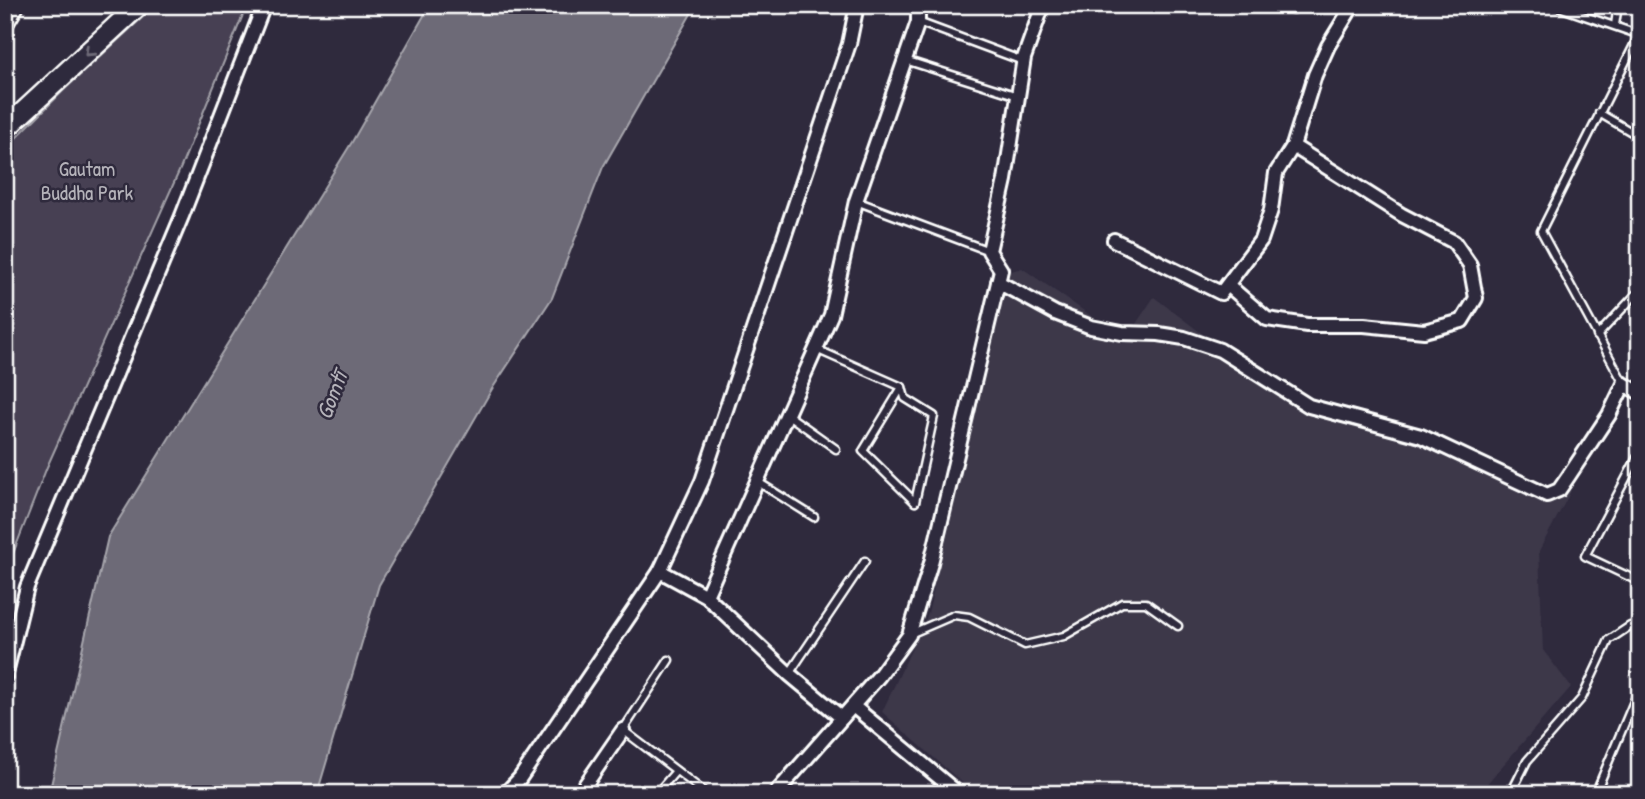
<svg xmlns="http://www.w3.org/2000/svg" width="1645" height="799" font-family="'Patrick Hand',sans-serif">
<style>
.built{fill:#3c3749}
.park{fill:#464152;stroke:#a2a0a8;stroke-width:2}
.water{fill:#6d6a77;stroke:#a7a6ad;stroke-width:2}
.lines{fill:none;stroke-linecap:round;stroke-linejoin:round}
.service-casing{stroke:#fff;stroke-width:11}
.minor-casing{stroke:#fff;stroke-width:18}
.primary-casing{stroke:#fff;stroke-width:24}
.service{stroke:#2f2a3d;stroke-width:6}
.minor{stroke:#2f2a3d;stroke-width:12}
.primary{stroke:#2f2a3d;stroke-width:19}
.oneway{stroke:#6d6a77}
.labels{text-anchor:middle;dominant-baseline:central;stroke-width:5;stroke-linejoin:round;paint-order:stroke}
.park-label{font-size:21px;fill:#b5b3ba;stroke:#2f2a3d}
.water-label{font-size:23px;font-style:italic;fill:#b6b4bb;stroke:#2f2a3d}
</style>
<rect width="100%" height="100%" fill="#2f2a3d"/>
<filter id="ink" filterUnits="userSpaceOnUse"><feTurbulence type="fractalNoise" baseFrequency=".0143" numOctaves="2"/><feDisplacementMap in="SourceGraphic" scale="14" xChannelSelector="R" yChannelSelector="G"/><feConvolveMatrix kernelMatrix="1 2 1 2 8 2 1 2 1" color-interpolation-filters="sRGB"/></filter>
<g filter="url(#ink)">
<path class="built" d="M1022,268L1116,333L1127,337L1154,297L1242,364L1314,401L1346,415L1426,430L1523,486L1571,491L1539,551L1543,650L1571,687L1478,794H975L882,712L928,614L1007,272Z"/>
<path class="park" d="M156,5H247L181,167L47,467L5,574V149L64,90Z"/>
<path class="water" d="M430,5H696L603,167L552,298L492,389L379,585L317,794H49L108,537L352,142Z"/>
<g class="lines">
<g class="service-casing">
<g id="service">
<path d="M1553,5L1640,35"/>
<path d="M918,22L1023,61"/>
<path d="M1615,25L1618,5"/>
<path d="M905,60L1018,96"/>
<path d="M1599,113L1640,137"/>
<path d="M856,201L989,251"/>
<path d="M1597,336L1640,290"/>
<path d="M816,349L902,387L905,398L934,416L915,502"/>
<path d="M1624,384L1541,231L1640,33"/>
<path d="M902,387L863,451L915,502"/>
<path d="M788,415L836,449"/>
<path d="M1640,452L1585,556L1640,582"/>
<path d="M758,482L814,517"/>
<path d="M910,634L954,615L969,617L1025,645L1064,636L1122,603H1146L1178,626"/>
<path d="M669,660L623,730L707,794"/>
<path d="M789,674L865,561"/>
<path d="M1511,793L1527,761L1582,698L1609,640L1630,626L1640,629"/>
<path d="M656,794L676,771"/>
<path d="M1595,794L1640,687"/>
</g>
</g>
<g class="minor-casing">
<g id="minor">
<path d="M1292,5L1293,6"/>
<path d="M1114,240L1221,293L1261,240L1271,210L1276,173L1293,146L1315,75L1328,46L1353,5"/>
<path d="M998,282L1055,313L1091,327L1122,333L1159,334L1184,338L1220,350L1309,406L1421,436L1547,495L1559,490L1568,477L1609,415L1624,384L1640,393"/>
<path d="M1229,286L1267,319L1307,325H1364L1424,331L1462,321L1476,298L1470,265L1454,242L1402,215L1293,146"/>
<path d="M706,596L660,571L702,481L849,44L857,5"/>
<path d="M5,677L27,587L182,216L264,5"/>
<path d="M853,706L959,794"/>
<path d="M842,718L789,674L706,596L831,315L856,201L918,22V5"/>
<path d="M1511,793L1512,794"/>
<path d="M505,794L520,778L660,571"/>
<path d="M579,794L623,730"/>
<path d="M775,794L879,676L909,635L931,563L1001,270L989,251L1005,180L1024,58L1043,5"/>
</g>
</g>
<g class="primary-casing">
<g id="primary">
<path d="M5,20L14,5"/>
<path d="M5,129L139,5"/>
</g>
</g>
<use href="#service" class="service"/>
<use href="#minor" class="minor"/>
<use href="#primary" class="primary"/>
</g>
<defs><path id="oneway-chevron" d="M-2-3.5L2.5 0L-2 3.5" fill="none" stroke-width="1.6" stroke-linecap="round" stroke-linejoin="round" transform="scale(1.75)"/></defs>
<use class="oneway" href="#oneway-chevron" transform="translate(89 52) rotate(137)"/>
</g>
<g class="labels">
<g class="park-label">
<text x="87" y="168">Gautam<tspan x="87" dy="24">Buddha Park</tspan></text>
</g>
<g class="water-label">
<text transform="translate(331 395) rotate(-69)">Gomtī</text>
</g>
</g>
<rect width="1645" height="799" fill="none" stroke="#2f2a3d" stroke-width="28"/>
<rect x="14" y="14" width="1617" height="771" fill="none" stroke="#fff" stroke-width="2.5" filter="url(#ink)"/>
</svg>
